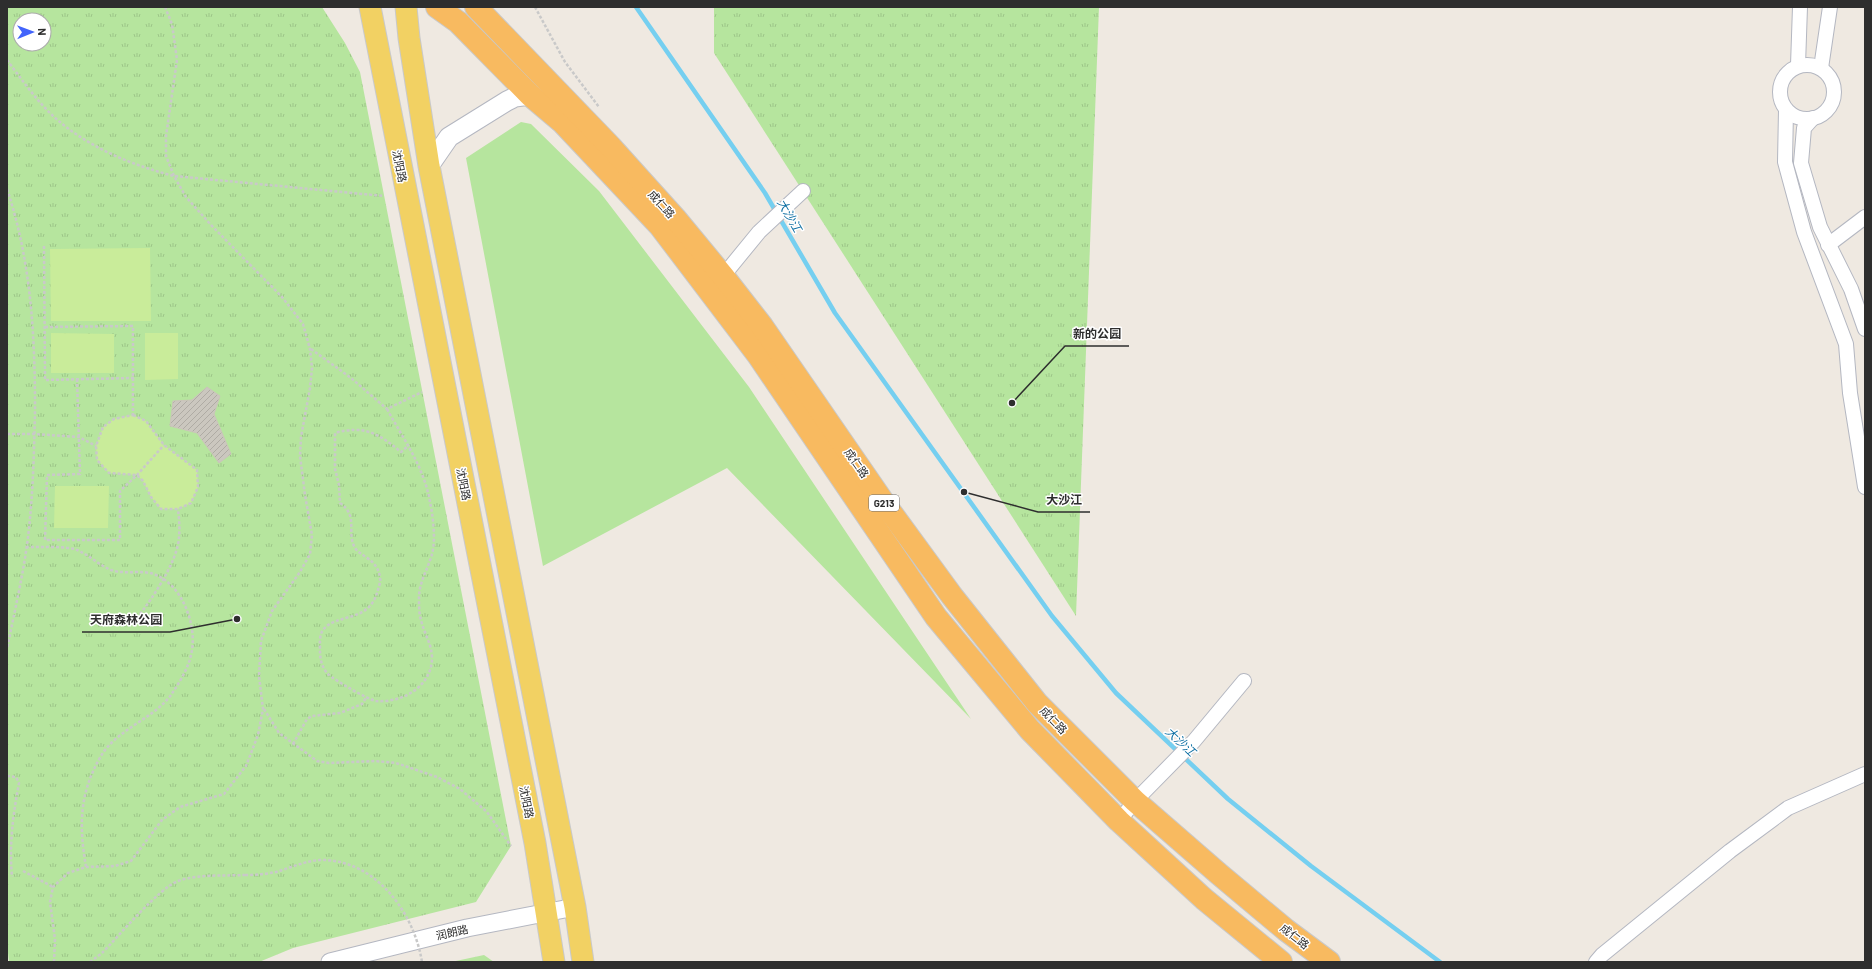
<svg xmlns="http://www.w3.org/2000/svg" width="1872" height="969" font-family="Barlow,'Noto Sans SC',sans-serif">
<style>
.grass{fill:#b6e59e}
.park{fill:url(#park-tufts);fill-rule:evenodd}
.pitch{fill:#c9ec9a}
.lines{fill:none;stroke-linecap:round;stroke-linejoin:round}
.stream{stroke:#75cff0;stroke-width:4.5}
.building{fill:url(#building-hatch);stroke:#cbc5ba}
.minor-casing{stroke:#b4b7c1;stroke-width:16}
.tertiary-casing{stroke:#b4b7c1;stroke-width:19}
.secondary-casing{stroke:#b4b7c1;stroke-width:21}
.primary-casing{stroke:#c9c9c9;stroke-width:23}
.trunk-casing{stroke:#c9c9c9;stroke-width:24}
.path{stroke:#c9c9c9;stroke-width:2.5;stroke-dasharray:3 2;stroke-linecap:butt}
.minor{stroke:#fff;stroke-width:14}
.tertiary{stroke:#fff;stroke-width:17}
.secondary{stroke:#fff;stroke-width:19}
.primary{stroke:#f2d163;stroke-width:21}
.trunk{stroke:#f8ba60;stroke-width:22}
.path-bridge{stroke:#c9c9c9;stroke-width:2.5;stroke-dasharray:3 2;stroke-linecap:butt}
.labels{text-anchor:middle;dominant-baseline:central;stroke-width:3;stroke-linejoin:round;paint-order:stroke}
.shield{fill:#fff;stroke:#6d6d6d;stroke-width:1}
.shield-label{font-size:10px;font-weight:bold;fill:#2e2e2e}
.street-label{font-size:11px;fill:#2e2e2e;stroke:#fff}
.water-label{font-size:12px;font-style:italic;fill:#0d6fa3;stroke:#fff}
.leader{fill:none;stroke:#2e2e2e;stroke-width:1.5}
.callout-dot{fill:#2e2e2e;stroke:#fff;stroke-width:1.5}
.callout-label{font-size:12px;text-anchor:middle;font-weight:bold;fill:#2e2e2e;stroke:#fff;stroke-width:3;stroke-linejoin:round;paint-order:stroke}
</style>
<defs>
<pattern id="park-tufts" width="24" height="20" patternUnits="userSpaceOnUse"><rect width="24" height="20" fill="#b6e59e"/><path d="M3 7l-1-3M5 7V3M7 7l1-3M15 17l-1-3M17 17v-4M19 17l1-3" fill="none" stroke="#9dc588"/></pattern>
<pattern id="building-hatch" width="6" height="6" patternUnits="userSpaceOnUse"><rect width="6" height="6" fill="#cbc7bf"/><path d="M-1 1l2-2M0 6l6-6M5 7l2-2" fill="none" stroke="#afaba4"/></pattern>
</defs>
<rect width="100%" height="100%" fill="#efe9e1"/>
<path class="grass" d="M521,122L531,124L599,191L749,387L971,719L727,468L543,566L466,158Z"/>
<g class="park">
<path d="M7,7H322L345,43L360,72L511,846L476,902L293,948L259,962H9L7,944ZM20,20H44V44H20Z"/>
<path d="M714,7H1099L1076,616L714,53Z"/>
<path d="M484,955L494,962H451Z"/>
</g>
<g class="pitch">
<path d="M150,248L151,321H51L50,249Z"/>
<path d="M51,333L114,334V373H51Z"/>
<path d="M145,333H178V379L145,380Z"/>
<path d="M133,415L146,421L164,445L197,470L198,487L191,503L178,509H161L151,497L143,481L137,475L109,473L97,460L96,446L103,427L114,419Z"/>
<path d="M55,486H109L108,528H54Z"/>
</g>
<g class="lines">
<path class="stream" d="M636,7L765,193L835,313L1052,616L1116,693L1228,799L1311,866L1440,962"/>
</g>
<path class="building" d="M207,387L220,396L214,414L231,454L219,463L197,433L170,426L173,401L192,400Z"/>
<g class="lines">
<g class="minor-casing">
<g id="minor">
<circle cx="1807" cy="92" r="27"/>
<path d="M1798,65L1800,7"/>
<path d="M1821,68L1830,7"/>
<path d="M1786,110L1785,162L1804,232L1846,344L1850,393L1865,487"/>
<path d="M1813,118L1804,128L1801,163L1820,227L1851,289L1865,329"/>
<path d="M1828,245L1865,217"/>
<path d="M723,276L759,232L803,191"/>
<path d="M1119,821L1135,801L1194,741L1244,681"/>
<path d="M1596,962L1602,955L1730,851L1788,808L1865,774"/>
</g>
</g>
<g class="tertiary-casing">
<path id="tertiary" d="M330,962L467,928L575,907"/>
</g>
<g class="secondary-casing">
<path id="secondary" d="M429,166L449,137L507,101L515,97L530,95"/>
</g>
<g class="primary-casing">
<g id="primary">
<path d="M370,7L535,843L554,962"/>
<path d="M406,7L409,38L429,166L575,907L583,962"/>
</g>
</g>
<g class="trunk-casing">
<g id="trunk">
<path d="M437,7L458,22L530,95L562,122L660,226L758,355L936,617L1030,730L1119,821L1204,899L1281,962"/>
<path d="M476,7L611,147L675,218L723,276L762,326L884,503L952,596L1037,703L1135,801L1219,874L1286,930L1329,962"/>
</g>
</g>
<g class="path">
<path d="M535,7L565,62L599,107"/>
<path d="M7,60C20,77 36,100 52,115C85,146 131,165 174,176L384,196"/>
<path d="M7,189C31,261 35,334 35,410C34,455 33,500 27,545C22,580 14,614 7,649"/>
<path d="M44,246L45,380L134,378"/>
<path d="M45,327L133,326V415"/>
<path d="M311,349L351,378L387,409L422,392"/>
<path d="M77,379L80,474L47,475L45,540H120V491L137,475L164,445"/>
<path d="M387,409C404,440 424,467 430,502C433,516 436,540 432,554C428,569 419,582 419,598C419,605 419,614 421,620C424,634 432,643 432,659C431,687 402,703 376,701C369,700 334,680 328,674C322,668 320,659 320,651C320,645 319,635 323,630C336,613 368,623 377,593C378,589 381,582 380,578C378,559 361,557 355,548C346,532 359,516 340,503L339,485L335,469V433C364,425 378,433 401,452L408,446"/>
<path d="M133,415L146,421L164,445L197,470L198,487L191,503L178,509H161L151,497L143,481L137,475L109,473L97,460L96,446L103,427L114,419Z"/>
<path d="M7,434H34L79,437L96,446"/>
<path d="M26,547C38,547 69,546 77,550C89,555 99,565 111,570C125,575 143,569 156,575C183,586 198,627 191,655C188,669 179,683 171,695C153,719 116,730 101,756C79,793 79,826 86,867"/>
<path d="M137,618C152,599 178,561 179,537C180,528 179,518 178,509"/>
<path d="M264,709L279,733L317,761L329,763L375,761L396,763L437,777L460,789L487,812L511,846"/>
<path d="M293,744L307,719L312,716L340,713L362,704L366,698"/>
<path d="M7,776L16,777L19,783C13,815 9,844 12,877"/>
<path d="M23,871L53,887"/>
<path d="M54,962L55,939L50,902L53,887L68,873L86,867L115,866L131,861L162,820L180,807L224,794L246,766L258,735L263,709L259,676L261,641L272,611L300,572L310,554L312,535L305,495L300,456L301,437L310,388L312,368L310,349L303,324L282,297L211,225L186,197L174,176L166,156V136L177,60L172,24L165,7"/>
<path d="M90,962L102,953C118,937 159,888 178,881C199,874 224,876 245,875"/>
</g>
<use href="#minor" class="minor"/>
<use href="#tertiary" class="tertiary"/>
<use href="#secondary" class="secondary"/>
<use href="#primary" class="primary"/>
<use href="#trunk" class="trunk"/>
<path class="path-bridge" d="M245,875C256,875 266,874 276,872C290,868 305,861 320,860C375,859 414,912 422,962"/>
</g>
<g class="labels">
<rect class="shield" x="869" y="495" width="30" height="16" rx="3"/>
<g class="shield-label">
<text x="884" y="503">G213</text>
</g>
<g class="street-label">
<text transform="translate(400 166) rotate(79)">沈阳路</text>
<text transform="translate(662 204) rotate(48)">成仁路</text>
<text transform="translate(857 463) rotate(55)">成仁路</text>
<text transform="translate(464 484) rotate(79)">沈阳路</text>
<text transform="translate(1054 720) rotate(46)">成仁路</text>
<text transform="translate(527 802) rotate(79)">沈阳路</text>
<text transform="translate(452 932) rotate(-13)">润朗路</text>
<text transform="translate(1295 936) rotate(38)">成仁路</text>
</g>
<g class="water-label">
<text transform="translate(790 215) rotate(60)">大沙江</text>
<text transform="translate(1181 741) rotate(43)">大沙江</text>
</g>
</g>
<path class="leader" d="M1012 403L1065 346H1129M964 492L1038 512H1090M237 619L170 632H82"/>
<g class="callout-dot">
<circle cx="1012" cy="403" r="4"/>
<circle cx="964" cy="492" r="4"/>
<circle cx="237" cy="619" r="4"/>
</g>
<g class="callout-label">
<text x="1097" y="338">新的公园</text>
<text x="1064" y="504">大沙江</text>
<text x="126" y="624">天府森林公园</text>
</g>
<rect width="1872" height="969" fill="none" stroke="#2e2e2e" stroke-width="16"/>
<g transform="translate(32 32) rotate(89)"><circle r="19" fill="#ffffff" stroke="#ababab"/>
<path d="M0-3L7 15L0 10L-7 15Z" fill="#4264fb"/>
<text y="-6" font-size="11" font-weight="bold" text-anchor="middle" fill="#2e2e2e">N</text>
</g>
</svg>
